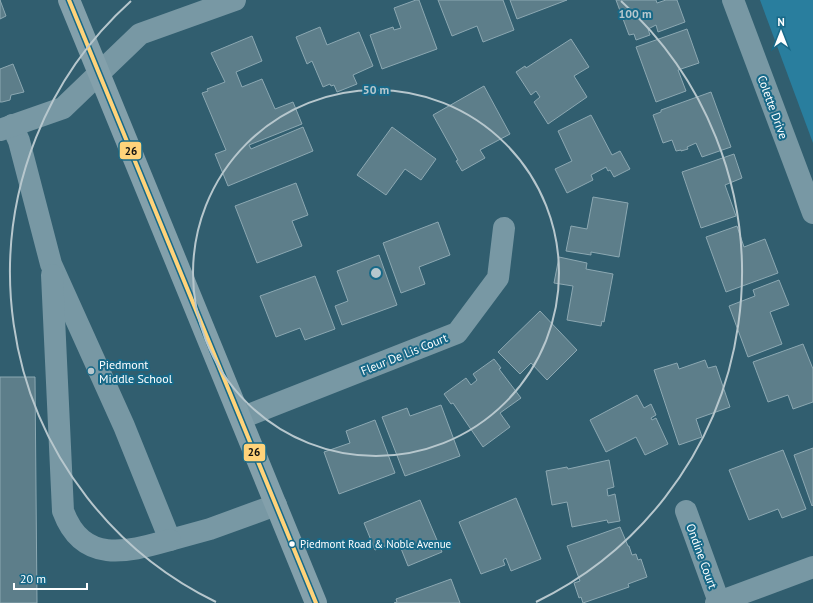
<svg xmlns="http://www.w3.org/2000/svg" width="813" height="603" font-family="'PT Sans',sans-serif">
<style>
.green{fill:#297e9e}
.building{fill:#5d7e8a;stroke:#8ca8b2}
.lines{fill:none;stroke-linecap:round;stroke-linejoin:round}
.minor{stroke:#7898a4;stroke-width:22}
.major{stroke:#83a0ab;stroke-width:22}
.bus-1-casing{stroke:#186988;stroke-width:7}
.bus-1{stroke:#ffd37a;stroke-width:4}
.ring{fill:none;stroke:#b7c7cd;stroke-width:2}
.poi-dot{fill:#b7c7cd;stroke:#186988;stroke-width:1.5}
.bus-dot{fill:#fff;stroke:#186988;stroke-width:1.5}
.labels{text-anchor:middle;dominant-baseline:central;stroke-width:4;stroke-linejoin:round;paint-order:stroke}
.bus-label{font-size:11px;fill:#fff;stroke:#186988;text-anchor:start}
.street-label{font-size:12px;fill:#fff;stroke:#186988}
.poi-label{font-size:12px;fill:#fff;stroke:#186988;text-anchor:start}
.centre{fill:#b7c7cd;stroke:#186988;stroke-width:2}
.ring-label{font-size:12px;text-anchor:middle;font-weight:bold;fill:#b7c7cd;stroke:#186988;stroke-width:4;stroke-linejoin:round;paint-order:stroke}
.line-badge{stroke:#186988;stroke-width:1.5}
.pale-badge-label{font-size:11px;text-anchor:middle;font-weight:bold;fill:#111}
</style>
<rect width="100%" height="100%" fill="#315e6f"/>
<path class="green" d="M760,0H813V143Z"/>
<g class="building">
<path d="M0,0L6,16L0,19Z"/>
<path d="M416,0H419L437,49L382,69L370,35L393,27L394,30L401,28L394,8Z"/>
<path d="M438,0H503L514,30L483,42L477,26L452,36Z"/>
<path d="M510,0H567L517,19Z"/>
<path d="M616,0H656L657,3L666,0H677L685,22L658,32L656,25L648,29L650,35L636,40L634,34L629,35Z"/>
<path d="M320,27L327,45L359,32L373,66L353,75L357,84L337,92L334,85L331,86L330,84L323,87L312,61L307,64L296,37Z"/>
<path d="M687,29L699,63L678,70L686,91L656,102L636,47Z"/>
<path d="M252,36L262,61L236,72L242,87L262,79L275,109L293,102L302,124L249,145L251,149L303,127L313,151L228,186L215,154L226,150L202,93L208,91L207,89L225,82L211,53Z"/>
<path d="M571,39L589,67L574,76L587,97L548,124L534,102L540,97L536,91L531,95L516,72L525,66L526,68Z"/>
<path d="M13,64L24,92L11,95L10,100L2,102H0V69Z"/>
<path d="M484,86L510,134L480,150L485,158L462,171L456,161L458,160L433,115Z"/>
<path d="M711,92L731,147L702,157L696,143L687,147L688,149L681,151V150L676,151L672,140L663,143L653,115L661,112V110Z"/>
<path d="M591,115L612,155L620,151L630,169L614,177L610,170L608,171L606,167L591,175L593,180L567,193L555,169L572,161L558,131Z"/>
<path d="M392,127L436,159L421,180L405,169L386,195L357,175Z"/>
<path d="M734,154L742,178L725,185L736,216L701,228L682,172Z"/>
<path d="M296,183L308,215L292,221L302,246L257,263L235,206Z"/>
<path d="M593,197L628,203L619,257L591,252V255L566,251L571,226L587,229Z"/>
<path d="M438,222L450,255L419,267L425,284L401,293L383,243Z"/>
<path d="M737,226L744,247L765,239L778,273L726,292L706,237Z"/>
<path d="M379,255L397,305L342,325L335,306L348,301L337,271Z"/>
<path d="M559,257L587,263L586,269L613,274L604,322L602,321L601,326L567,320L573,286L554,283Z"/>
<path d="M315,276L335,329L305,340L300,328L276,337L260,296Z"/>
<path d="M779,280L789,305L770,312L782,344L748,357L729,306L755,296L753,290Z"/>
<path d="M540,311L577,350L547,380L531,363L520,374L498,352Z"/>
<path d="M803,344L813,369V402L793,409L788,395L768,402L753,362Z"/>
<path d="M494,359L501,368L499,369L521,398L500,413L510,427L483,447L453,403L451,404L444,394L466,378L471,385L477,380L473,374Z"/>
<path d="M705,360L708,368L716,366L730,407L696,419L702,437L679,445L654,370L677,363L679,369Z"/>
<path d="M0,377H35L37,603H0Z"/>
<path d="M637,395L644,408L651,404L656,415L651,418L652,420L656,418L668,444L645,455L636,437L606,452L590,420Z"/>
<path d="M441,405L460,456L405,476L382,417L407,408L410,416Z"/>
<path d="M375,420L395,473L339,494L324,452L350,443L346,431Z"/>
<path d="M813,448V505L812,506L794,455Z"/>
<path d="M783,450L806,509L782,518L778,509L749,520L729,470Z"/>
<path d="M609,460L614,487L607,489L608,496L615,494L620,521L608,523L607,520L572,527L567,502L552,505L546,471L567,467L568,469Z"/>
<path d="M516,498L541,559L511,571L506,558L503,560L505,565L481,574L459,522Z"/>
<path d="M420,500L442,552L408,566L398,541L375,550L364,523Z"/>
<path d="M620,527L628,546H629L632,555L636,554L638,560L641,559L647,577L628,584L629,587L583,603L581,597L579,598L574,583L580,581L567,546Z"/>
<path d="M451,579L460,603H394L397,602L396,599Z"/>
</g>
<g class="lines">
<g class="minor">
<path d="M733,0L813,213"/>
<path d="M12,125L19,141L51,264L124,426L170,540L210,529L276,505"/>
<path d="M0,130L63,108L140,34L235,0"/>
<path d="M52,275L63,511C83,565 127,552 170,540"/>
<path d="M241,418L457,333L498,278L504,228"/>
<path d="M686,511L719,602"/>
<path d="M716,603L813,567"/>
</g>
<path class="major" d="M69,0L316,603"/>
<g class="bus-1-casing">
<path id="bus-1" d="M69,0L316,603"/>
</g>
<use href="#bus-1" class="bus-1"/>
</g>
<g class="ring">
<circle cx="376" cy="273" r="183"/>
<path d="M216 602A366 366 0 0 1 131 1M621 1A366 366 0 0 1 536 602"/>
</g>
<circle class="poi-dot" cx="91" cy="371" r="4"/>
<circle class="bus-dot" cx="292" cy="544" r="3.5"/>
<g class="labels">
<g class="bus-label">
<text x="300" y="544">Piedmont Road &amp; Noble Avenue</text>
</g>
<g class="street-label">
<text transform="translate(773 107) rotate(70)">Colette Drive</text>
<text transform="translate(404 354) rotate(-22)">Fleur De Lis Court</text>
<text transform="translate(702 556) rotate(70)">Ondine Court</text>
</g>
<g class="poi-label">
<text x="99" y="364">Piedmont<tspan x="99" dy="14">Middle School</tspan></text>
</g>
</g>
<circle cx="376" cy="273" r="6" class="centre"/>
<g class="ring-label">
<text x="635" y="18">100 m</text>
<text x="376" y="94">50 m</text>
</g>
<g class="line-badge">
<rect x="119" y="141" width="23" height="19" rx="4" fill="#ffd37a"/>
<rect x="243" y="443" width="23" height="19" rx="4" fill="#ffd37a"/>
</g>
<g class="pale-badge-label">
<text x="131" y="155">26</text>
<text x="254" y="456">26</text>
</g>
<g transform="translate(781 32)" stroke="#186988" stroke-width="3" paint-order="stroke">
<path d="M0-3L7 15L0 10L-7 15Z" fill="#ffffff"/>
<text y="-6" font-size="11" font-weight="bold" text-anchor="middle" fill="#ffffff">N</text>
</g>
<path d="M14 583v6h73v-6" fill="none" stroke="#ffffff" stroke-width="2"/>
<text x="20" y="583" font-size="12" fill="#ffffff" stroke="#186988" stroke-width="3" paint-order="stroke">20 m</text>
</svg>
